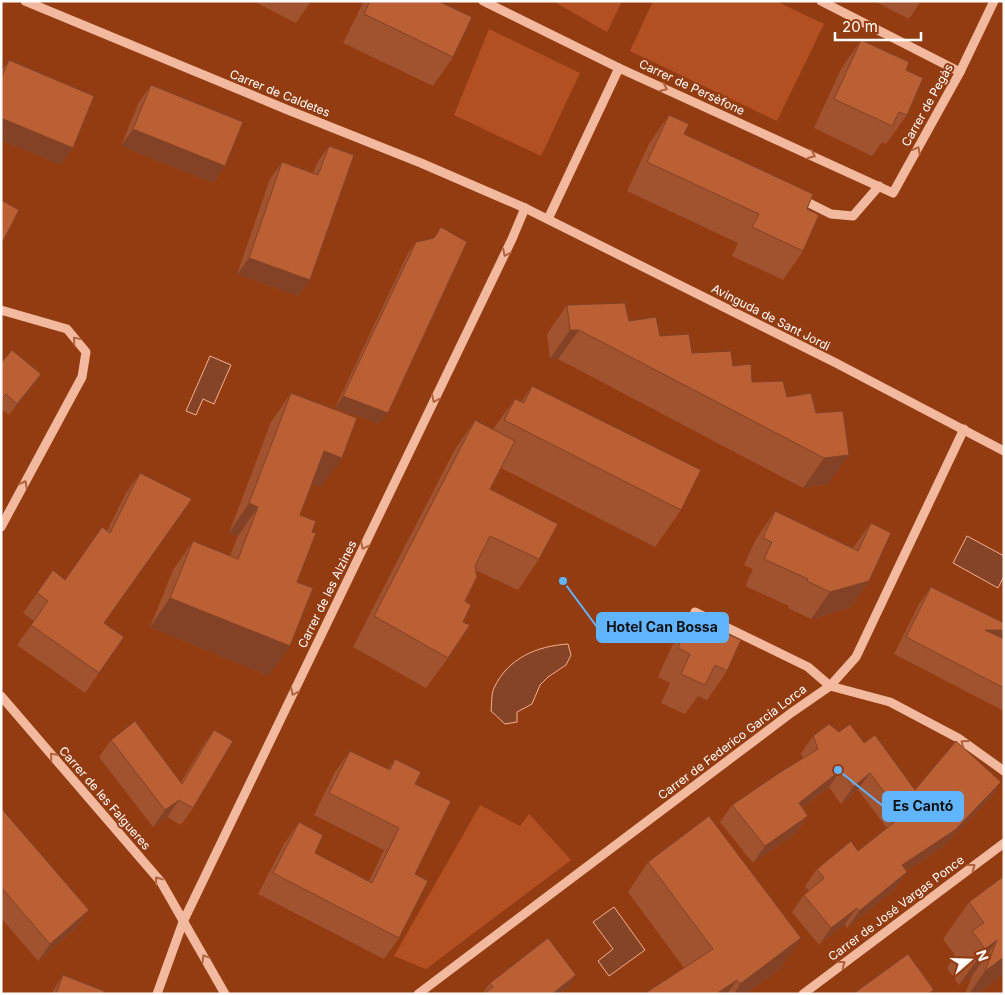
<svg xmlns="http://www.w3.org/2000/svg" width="1005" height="995" font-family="Inter,sans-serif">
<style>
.green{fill:#b35023}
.water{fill:#854425;stroke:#f6af91}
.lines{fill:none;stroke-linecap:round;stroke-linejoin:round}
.minor{stroke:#f3b99f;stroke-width:9}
.wall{fill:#a1522e}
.shaded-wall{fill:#834225}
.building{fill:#bb5f35;stroke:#834225}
.oneway{stroke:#b0623c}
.labels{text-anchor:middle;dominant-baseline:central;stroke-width:4;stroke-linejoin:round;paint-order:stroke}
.street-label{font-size:12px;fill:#fff;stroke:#933c12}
.leader{fill:none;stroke:#61b5ff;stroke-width:2}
.callout-dot{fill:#61b5ff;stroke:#933c12;stroke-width:2}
.callout{fill:#61b5ff;stroke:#61b5ff;stroke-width:2}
.callout-label{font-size:14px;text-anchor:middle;font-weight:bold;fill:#111}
</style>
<rect width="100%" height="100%" fill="#933c12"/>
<g class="green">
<path d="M553,1H622L607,32Z"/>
<path d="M653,1H776L824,24L777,121L630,51Z"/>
<path d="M489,29L580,73L541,156L454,115Z"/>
<path d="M480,805L520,826L529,814L571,860L426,969L394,956Z"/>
</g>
<g class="water">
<path d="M210,356L231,365L214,404L203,399L196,415L186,411Z"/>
<path d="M967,536L1004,556V576L998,588L953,563Z"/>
<path d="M568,644L571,655L566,665L548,677L540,685L532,704L517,712V722L505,724L491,711C492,704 491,694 494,688C508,658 537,646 568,644Z"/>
<path d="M614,907L645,950L609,976L598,961L613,949L593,922Z"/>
</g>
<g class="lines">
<g class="minor">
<path d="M25,1L288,110L421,163L525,208L836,363L1004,451"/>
<path d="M483,1L619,68L893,193L960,72L994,1"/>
<path d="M821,1L960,72"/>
<path d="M799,198L831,214L853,216L879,186"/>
<path d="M548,219L619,68"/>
<path d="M1,310L67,329L86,352L82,377L1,527"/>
<path d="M695,612L808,667L830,686L890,702L958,738L1004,771"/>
<path d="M1,696L161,882L225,994"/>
<path d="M157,994L183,922L512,239L525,208"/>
<path d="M418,994L791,713L830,686L856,657L964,429"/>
<path d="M803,994L1004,843"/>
</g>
</g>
<g class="wall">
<path d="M253,1H311L296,23Z"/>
<path d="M364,1H438L453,57L433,86L343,43Z"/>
<path d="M874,1H921L909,19Z"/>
<path d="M861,40L906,70L907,115L886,144L882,142L872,156L814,128L841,69Z"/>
<path d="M9,60L73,148L61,165L1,140V71Z"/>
<path d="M151,85L225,166L213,183L121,146L139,102Z"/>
<path d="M669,115L684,134L807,209L803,251L783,280L732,256L738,243L627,191L649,144Z"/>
<path d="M329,146L310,280L298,296L237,274L270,179L282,162L313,173L317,163Z"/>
<path d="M416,242L379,424L335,408L408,253Z"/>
<path d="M567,305L629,321L692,353L733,366L752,382L787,397L816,413L828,484L803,488L558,359H550L547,334Z"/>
<path d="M1,363L41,374L33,386L9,415L1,409Z"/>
<path d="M532,386L681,510L655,547L501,468L490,489L539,559L518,590L475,570L465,601L463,622L448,658L426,688L353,647L454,451L475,420L493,429L515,399L521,402Z"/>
<path d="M291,393L321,487L312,484L300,515L312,532L269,676L150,627L173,570L193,541L230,556L238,536L229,533L271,422Z"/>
<path d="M140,473L104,623L124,637L85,693L17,645L34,621L23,613L53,570L65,580L107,531L126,493Z"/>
<path d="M775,511L853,548L871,523L869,581L850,608L811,619L788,608L789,606L745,586L753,569L744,565L756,539Z"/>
<path d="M931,587L1004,623V711L894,654L919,604Z"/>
<path d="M692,617L727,671L707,700L698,696L685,714L661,703L670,683L658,677L672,646Z"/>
<path d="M214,730L193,808L181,825L167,817L153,827L99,757L111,740L181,782L202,747Z"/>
<path d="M839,732L864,743L915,790L1001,782L989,799L943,847L907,871V872L895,889L847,928L845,924L819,945L792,912L804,895L809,891L805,886L817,869L858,851L887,828L858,790L841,804L829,787L802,808L808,816L796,833L753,863L720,822L732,805L803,758L801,753L813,736Z"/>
<path d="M350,751L388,769L395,759L415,784V874L399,938L384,959L258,894L284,844L299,822L315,853L369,881L384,850L314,815L335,772Z"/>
<path d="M1,808L89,910L77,927L38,961L1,918Z"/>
<path d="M648,862L781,968L746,994H644L684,968L628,892Z"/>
<path d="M1004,876V974L978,994H965L972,976L959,985L947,968L955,955L943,939L969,902Z"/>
<path d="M63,975L103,994H51Z"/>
<path d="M490,983L568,987L559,994H482Z"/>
</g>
<g class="shaded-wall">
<path d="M1,118L73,148L61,165L1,140Z"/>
<path d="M133,129L225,166L213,183L121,146Z"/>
<path d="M249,258L310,280L298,296L237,274Z"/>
<path d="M570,330H579L558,359H550Z"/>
<path d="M41,374L33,386L9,415L17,404Z"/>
<path d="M343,396L388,413L379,424L335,408Z"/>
<path d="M324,451L342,458L321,487L304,481Z"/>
<path d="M849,455L828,484L803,488L824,458Z"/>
<path d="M249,503L258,507L238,536L229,533Z"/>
<path d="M869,581L850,608L811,619L830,592Z"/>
<path d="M170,598L290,646L269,676L150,627Z"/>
<path d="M985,630H1004V647Z"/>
<path d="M841,770L829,787L787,820L799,803Z"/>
<path d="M870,773L858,790L841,804L853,787Z"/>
<path d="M1001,782L989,799L943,847L890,882L902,865Z"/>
<path d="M179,800L167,817L153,827L165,810Z"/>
<path d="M808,816L796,833L753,863L765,846Z"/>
<path d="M907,872L895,889L847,928L859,911Z"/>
<path d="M857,908L845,924L819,945L831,928Z"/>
<path d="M89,910L77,927L38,961L50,944Z"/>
<path d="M801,938L781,968L746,994H734L740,984Z"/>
<path d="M997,940L972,976L959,985L985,949Z"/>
<path d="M1004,957V974L978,994H969L985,971Z"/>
<path d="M576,975L568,987L559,994H552Z"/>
<path d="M737,980L727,994H716Z"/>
</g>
<g class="building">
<path d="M370,1H438L472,17L453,57L364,14Z"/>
<path d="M861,40L909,62L906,70L923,78L907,115L899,112L892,126L834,99Z"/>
<path d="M9,60L94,96L73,148L1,118V78Z"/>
<path d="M151,85L243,122L225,166L133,129Z"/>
<path d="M669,115L689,124L684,134L813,194L807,209L819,215L803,251L752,227L759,214L647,162Z"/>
<path d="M329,146L354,155L310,280L249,258L282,162L318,175Z"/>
<path d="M1,200L19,210L3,241H1Z"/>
<path d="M441,227L467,242L388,413L343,396L416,242L434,238Z"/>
<path d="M625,303L629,321L656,317L660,336L689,334L692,353L731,351L733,366L751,364L752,382L783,381L787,397L811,393L816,413L843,411L849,455L824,458L579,330H570L567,305Z"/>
<path d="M12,350L41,374L17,404L6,394L1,399V363Z"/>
<path d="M532,386L701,470L681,510L504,420L515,399L524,403Z"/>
<path d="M291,393L357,418L342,458L324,451L300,515L316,521L312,532L316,533L297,582L313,588L290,646L170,598L193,541L238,559L258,507L249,503Z"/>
<path d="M475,420L515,441L490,489L558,524L539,559L490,536L475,566L477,577L465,601L471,605L463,622L470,625L448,658L374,616Z"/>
<path d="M140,473L192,499L104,623L124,637L99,673L31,625L48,601L37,593L53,570L65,580L102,527L110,533Z"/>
<path d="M775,511L858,551L871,523L891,533L869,581L830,592L807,581L808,579L764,559L772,542L763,538Z"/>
<path d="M931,587L1004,623V630H985L1004,639V688L906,637Z"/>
<path d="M692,617L741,640L727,671L715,665L705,685L681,674L690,654L678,648Z"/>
<path d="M135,721L182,784L214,730L233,741L193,808L179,800L165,810L111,740Z"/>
<path d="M829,724L839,732L850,724L864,743L875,735L915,790L956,741L1001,782L955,830L902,865L907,872L859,911L857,908L831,928L804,895L824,878L817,869L851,841L858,851L902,816L870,773L853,787L841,770L799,803L808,816L765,846L732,805L779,773L818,749L813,736Z"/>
<path d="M350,751L390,770L395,759L421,772L415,784L451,801L415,874L428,881L399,938L273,873L299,822L323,835L315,853L372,883L399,828L329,793Z"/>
<path d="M1,808L89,910L50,944L1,887Z"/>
<path d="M709,816L801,938L740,984L737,980L716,994H644L713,949L648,862Z"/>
<path d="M1004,876V957L985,971L997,940L985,949L972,931L984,923L969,902Z"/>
<path d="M548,938L576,975L552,994H484L493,987L490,983Z"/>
<path d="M908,954L934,990L928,994H853Z"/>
<path d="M63,975L104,991L103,994H56Z"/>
</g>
<defs><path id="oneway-chevron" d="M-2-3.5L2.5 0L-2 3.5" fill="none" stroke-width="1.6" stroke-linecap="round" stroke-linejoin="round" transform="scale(1.25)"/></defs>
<g class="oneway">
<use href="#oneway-chevron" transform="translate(664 88) rotate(25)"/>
<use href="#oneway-chevron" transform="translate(917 150) rotate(-61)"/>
<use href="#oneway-chevron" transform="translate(812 155) rotate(25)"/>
<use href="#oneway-chevron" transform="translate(506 253) rotate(116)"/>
<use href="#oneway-chevron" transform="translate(76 340) rotate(-130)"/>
<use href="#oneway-chevron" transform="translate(435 399) rotate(116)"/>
<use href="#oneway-chevron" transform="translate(24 484) rotate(-62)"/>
<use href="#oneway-chevron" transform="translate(364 546) rotate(116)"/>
<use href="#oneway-chevron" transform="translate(294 692) rotate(116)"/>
<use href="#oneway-chevron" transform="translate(964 743) rotate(-144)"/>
<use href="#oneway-chevron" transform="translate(53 756) rotate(-131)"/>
<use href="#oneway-chevron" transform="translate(972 867) rotate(-37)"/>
<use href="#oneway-chevron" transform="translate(158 880) rotate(-127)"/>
<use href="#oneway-chevron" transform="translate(205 958) rotate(-121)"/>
<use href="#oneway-chevron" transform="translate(842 964) rotate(-37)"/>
</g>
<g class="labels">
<g class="street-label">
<text transform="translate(692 87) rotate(25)">Carrer de Persèfone</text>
<text transform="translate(280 93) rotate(22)">Carrer de Caldetes</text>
<text transform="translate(927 105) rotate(-61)">Carrer de Pegàs</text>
<text transform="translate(771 317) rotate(27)">Avinguda de Sant Jordi</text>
<text transform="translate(327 594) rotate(-64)">Carrer de les Alzines</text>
<text transform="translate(732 742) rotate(-37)">Carrer de Federico García Lorca</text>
<text transform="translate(105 798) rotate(49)">Carrer de les Falgueres</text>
<text transform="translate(896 908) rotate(-37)">Carrer de José Vargas Ponce</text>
</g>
</g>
<path class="leader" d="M563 581L597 627M838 770L883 806"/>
<g class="callout-dot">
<circle cx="563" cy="581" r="5"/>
<circle cx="838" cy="770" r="5"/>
</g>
<g class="callout">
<rect x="597" y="613" width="131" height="29" rx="5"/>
<rect x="883" y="792" width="80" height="29" rx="5"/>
</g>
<g class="callout-label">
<text x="662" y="632">Hotel Can Bossa</text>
<text x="923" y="811">Es Cantó</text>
</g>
<rect width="1005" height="995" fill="none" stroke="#ffffff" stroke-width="5"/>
<g transform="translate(970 960) rotate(70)" stroke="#933c12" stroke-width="4" paint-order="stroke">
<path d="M0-4L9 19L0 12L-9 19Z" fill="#ffffff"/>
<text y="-8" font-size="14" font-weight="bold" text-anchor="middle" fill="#ffffff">N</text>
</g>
<path d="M835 32v8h86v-8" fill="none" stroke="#ffffff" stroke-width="2.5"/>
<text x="842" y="32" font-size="15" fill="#ffffff" stroke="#933c12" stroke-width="4" paint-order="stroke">20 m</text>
</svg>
